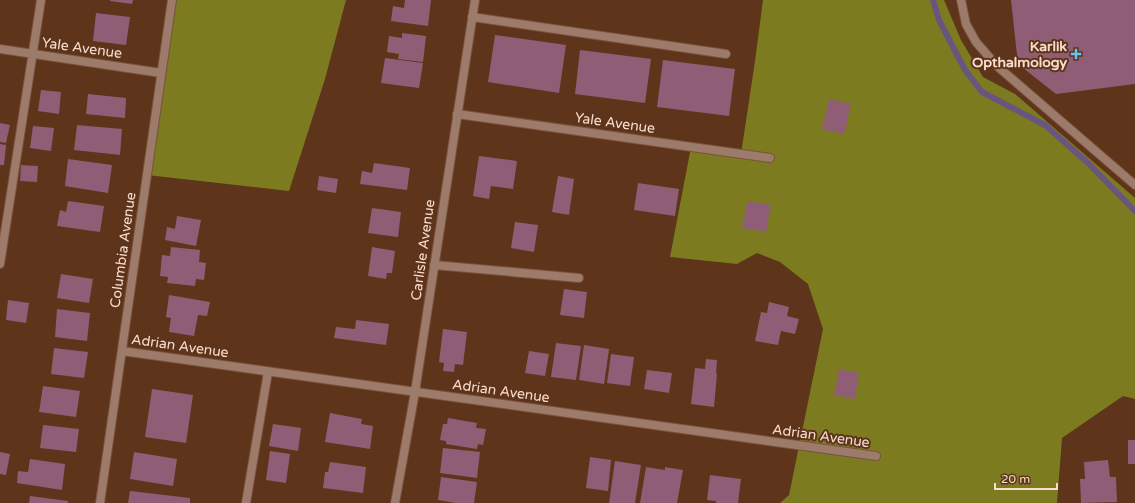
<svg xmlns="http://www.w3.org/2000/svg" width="1135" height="503" font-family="'Varela Round',sans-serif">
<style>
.forest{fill:#7c7b1f}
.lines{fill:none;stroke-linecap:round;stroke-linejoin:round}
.stream{stroke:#69567f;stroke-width:6}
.building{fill:#8f5e76}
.service-casing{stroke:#7a523b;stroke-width:10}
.minor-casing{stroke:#7a523b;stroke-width:10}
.service{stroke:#9d7b6a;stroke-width:8}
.minor{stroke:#9d7b6a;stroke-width:8}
.poi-dot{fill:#65c5ee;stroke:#5e341b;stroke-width:1.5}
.labels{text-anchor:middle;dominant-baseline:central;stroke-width:4;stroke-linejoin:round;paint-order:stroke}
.poi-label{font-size:14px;font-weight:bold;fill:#f8ddcf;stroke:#5e341b;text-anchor:end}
.street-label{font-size:14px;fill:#f8ddcf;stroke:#5e341b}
</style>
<rect width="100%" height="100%" fill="#5e341b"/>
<g class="forest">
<path d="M172,0H346L325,79L289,191L147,175Z"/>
<path d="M763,0H944L961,40L983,77L1015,94L1135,198V399L1123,396L1062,438L1057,503H780L789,495L823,329L808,284L780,262L757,253L737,264L670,257L691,147L741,154L755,61Z"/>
</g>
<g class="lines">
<path class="stream" d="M933,0L939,20L965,70L982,92L1045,125L1088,163L1135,211"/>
</g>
<g class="building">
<path d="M110,0H133L132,4L110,1Z"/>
<path d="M405,0H431L428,26L391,21L393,6L404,8Z"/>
<path d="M1011,0H1135V84L1056,94L1018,64Z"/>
<path d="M96,13L130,17L126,45L93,41Z"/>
<path d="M402,33L426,36L423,62L398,59L399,54L387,52L389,36L402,38Z"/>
<path d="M495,35L566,45L559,93L488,82Z"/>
<path d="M580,50L651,59L645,103L575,94Z"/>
<path d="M385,58L423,63L419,88L381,83Z"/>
<path d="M663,60L735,69L729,116L657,107Z"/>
<path d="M41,90L61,92L59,114L38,111Z"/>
<path d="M88,94L126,98L125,118L86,114Z"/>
<path d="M829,99L851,104L844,134L822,129Z"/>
<path d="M0,123L10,125L6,143L0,142Z"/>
<path d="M77,125L122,129L120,155L74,150Z"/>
<path d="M33,126L54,128L51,151L30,148Z"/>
<path d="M0,144L6,145L4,165H0Z"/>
<path d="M479,156L517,161L513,189L491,186L489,199L473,196Z"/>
<path d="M68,159L112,165L108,193L65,186Z"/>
<path d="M374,163L410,168L407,190L360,184L362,171L372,173Z"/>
<path d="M21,165L38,166L37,182L20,181Z"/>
<path d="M319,176L338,179L336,193L317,190Z"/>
<path d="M558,176L574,179L569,215L552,212Z"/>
<path d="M638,183L679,189L675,216L634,210Z"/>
<path d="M68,201L104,206L100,232L57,226L60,210L66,212Z"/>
<path d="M747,201L771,205L766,232L742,228Z"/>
<path d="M372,208L401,212L398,237L368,233Z"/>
<path d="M177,216L201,220L196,246L165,240L167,227L175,229Z"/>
<path d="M515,222L538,225L534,252L511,248Z"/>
<path d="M171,247L200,250L199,262L206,263L204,280L196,279L195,286L167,283L168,277L160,276L162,255L170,256Z"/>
<path d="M372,247L395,251L392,273H387L386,279L368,276Z"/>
<path d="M61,274L93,279L89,303L57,298Z"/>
<path d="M564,289L587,292L584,318L560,315Z"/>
<path d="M169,295L210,302L207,316L198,315L194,336L169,332L171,318L166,317Z"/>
<path d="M8,300L29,303L26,323L6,320Z"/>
<path d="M769,302L789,307L787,316L799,319L795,334L781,331L778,345L755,341L761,312L767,313Z"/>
<path d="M57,309L90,313L87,341L55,337Z"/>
<path d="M356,320L389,324L386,345L334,338L336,327L355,329Z"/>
<path d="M443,329L467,332L463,365L455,364L454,372L443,371L444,363L439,362Z"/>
<path d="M556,343L581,346L576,380L551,377Z"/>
<path d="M584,345L609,349L604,384L579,380Z"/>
<path d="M54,348L88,352L84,378L51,374Z"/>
<path d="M529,351L549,354L545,376L525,373Z"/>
<path d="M611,354L634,357L630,386L607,383Z"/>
<path d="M706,359L717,360L716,373L717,374L714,407L691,404L695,368L705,369Z"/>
<path d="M839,369L859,373L855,399L834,395Z"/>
<path d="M647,370L672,373L669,393L644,389Z"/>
<path d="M43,386L80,391L76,417L39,412Z"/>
<path d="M152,389L193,395L186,443L145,437Z"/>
<path d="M330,413L362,419L361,424L373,426L370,449L325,442Z"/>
<path d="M448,418L477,423L476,428L486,429L483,445L478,444L477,449L446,444V441L440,440L443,424H447Z"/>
<path d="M273,424L301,428L298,451L269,446Z"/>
<path d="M43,425L79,429L76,452L40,448Z"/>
<rect x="1128" y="440" width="7" height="24"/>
<path d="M443,448L480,452L477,478L440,473Z"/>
<path d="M270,451L290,454L286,483L266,480Z"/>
<path d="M0,452L10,454L6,475L0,474Z"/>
<path d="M134,452L177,459L173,486L130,479Z"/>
<path d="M590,457L611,460L608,491L586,488Z"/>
<path d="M30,459L65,464L62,490L17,483L18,471L28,472Z"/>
<path d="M1108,460L1110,477H1116L1117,502L1081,503L1080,479H1085L1084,462Z"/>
<path d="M615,461L641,465L635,503H609Z"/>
<path d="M330,462L366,467L363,493L323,488L325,472H328Z"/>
<path d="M646,467L665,470V467L683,470L677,503H640Z"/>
<path d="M710,475L741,479L738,503H716V501L707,500Z"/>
<path d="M441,477L477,482L474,503H456L438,500Z"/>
<path d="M130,491L190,498V503H128Z"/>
<path d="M30,496L68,501V503H29Z"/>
</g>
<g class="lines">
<g class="service-casing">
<g id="service">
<path d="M961,0L966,24L976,42L997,66L1135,185"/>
<path d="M472,17L726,54"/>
<path d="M0,264L41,0"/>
<path d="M434,265L579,278"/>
<path d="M246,503L268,372"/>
</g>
</g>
<g class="minor-casing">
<g id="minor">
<path d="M0,49L161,73"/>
<path d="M457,114L770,158"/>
<path d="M122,351L876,456"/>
<path d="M100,503L172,0"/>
<path d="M395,503L415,392L475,0"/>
</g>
</g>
<use href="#service" class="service"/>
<use href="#minor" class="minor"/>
</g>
<path class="poi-dot" d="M1074 48h4v4h4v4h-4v4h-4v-4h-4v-4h4z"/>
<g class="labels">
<g class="poi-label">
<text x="1067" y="46">Karlik<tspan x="1067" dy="16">Opthalmology</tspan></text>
</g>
<g class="street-label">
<text transform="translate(82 48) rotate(8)">Yale Avenue</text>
<text transform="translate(615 123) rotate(8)">Yale Avenue</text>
<text transform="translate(123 250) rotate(-82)">Columbia Avenue</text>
<text transform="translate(423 250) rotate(-82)">Carlisle Avenue</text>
<text transform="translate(180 346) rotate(8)">Adrian Avenue</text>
<text transform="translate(501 391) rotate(8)">Adrian Avenue</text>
<text transform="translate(821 436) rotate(8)">Adrian Avenue</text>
</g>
</g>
<path d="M995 483v6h62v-6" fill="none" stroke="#f8ddcf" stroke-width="2"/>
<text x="1001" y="483" font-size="12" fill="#f8ddcf" stroke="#5e341b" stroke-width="3" paint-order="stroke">20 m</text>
</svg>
